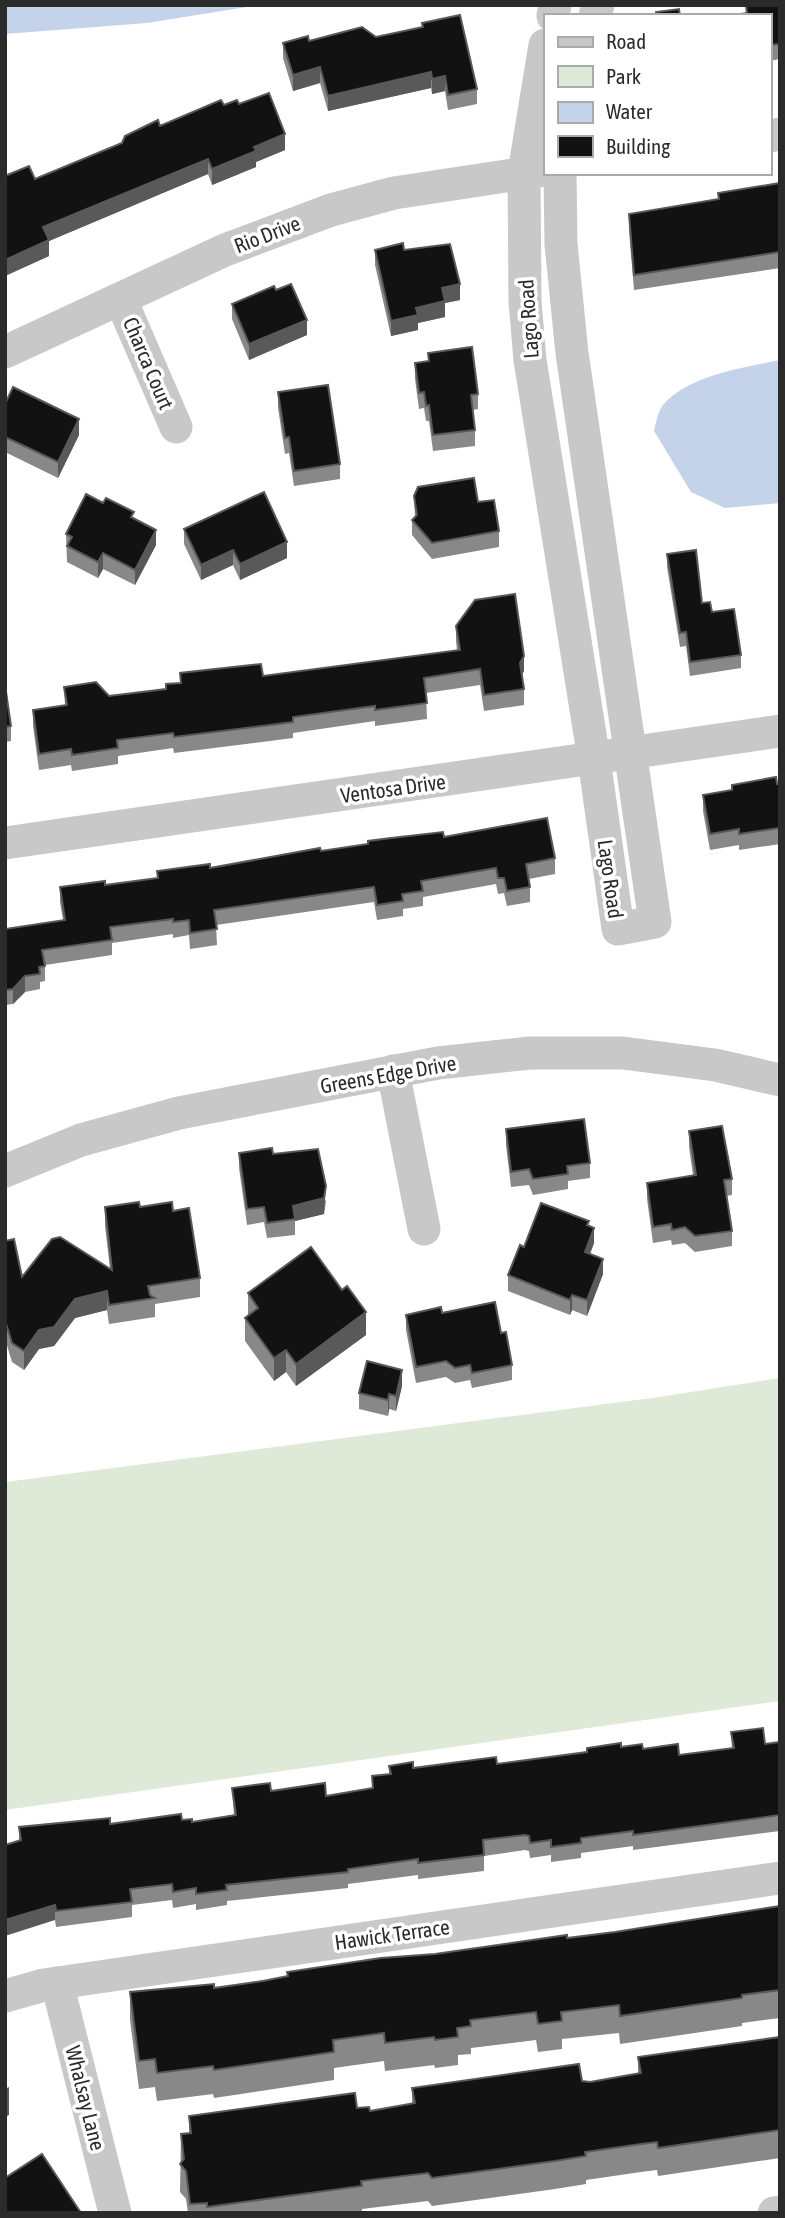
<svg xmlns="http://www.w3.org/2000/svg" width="785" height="2218" font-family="'Asap Condensed',sans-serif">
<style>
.green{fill:#dee9d8}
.water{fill:#c4d3ea}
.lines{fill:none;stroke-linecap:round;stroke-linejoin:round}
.minor{stroke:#c8c8c8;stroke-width:33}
.wall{fill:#888}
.shaded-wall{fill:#595959}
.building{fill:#121212;stroke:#595959;stroke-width:2}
.labels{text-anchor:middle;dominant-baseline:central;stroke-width:7;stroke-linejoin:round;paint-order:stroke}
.street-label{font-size:21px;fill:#2b2b2b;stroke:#fff}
</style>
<rect width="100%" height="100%" fill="#fff"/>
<path class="green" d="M780,1378V1701L5,1810V1482L659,1397Z"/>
<g class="water">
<path d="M5,5H259L147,23L5,34Z"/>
<path d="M780,360V503L725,508L691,492L654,431C656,423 658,411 663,405C689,375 743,368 780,360Z"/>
</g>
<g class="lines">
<g class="minor">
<path d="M553,16L555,5"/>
<path d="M595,16L598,5"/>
<path d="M545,45L524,173L525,301L530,360L594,759L618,929L655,922L572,353L561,244L560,173"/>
<path d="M769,136L780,134"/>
<path d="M121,300L176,427"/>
<path d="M5,352L225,250L331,210L394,193L545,170"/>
<path d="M5,843L780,731"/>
<path d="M393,1071L424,1229"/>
<path d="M5,1171L81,1140L179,1113L438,1063L530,1053H623L715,1065L780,1080"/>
<path d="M57,1983L115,2213"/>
<path d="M5,1996L44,1985L780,1878"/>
<path d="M774,2213L780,2212"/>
</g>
</g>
<g class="wall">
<path d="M780,5V59L769,61V16L746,14V6Z"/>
<path d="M422,23L477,89V104L448,110L445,91L432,94L431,88L328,111L320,83L293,91L283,58V43L376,37L422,28Z"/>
<path d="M239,104L285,150L256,162V167L212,185L208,174L49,241V256L5,276V176L35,179L122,143L160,126L224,105Z"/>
<path d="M780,183V268L634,290L629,230V214L718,199V193Z"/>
<path d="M375,250H404L460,300L445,303V317L418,323V330L391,336L375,265Z"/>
<path d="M276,290L307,335L249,360L232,319V304Z"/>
<path d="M428,353L478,394V409L473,410L475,430V446L433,451L429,421H426L424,408L419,409L415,379V363L428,362Z"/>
<path d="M278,392L340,464V479L294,486L289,453L285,454L278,408Z"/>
<path d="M5,404L79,435L58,478L5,452Z"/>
<path d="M414,496L478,502L499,531V547L432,559L412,535V520L415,517Z"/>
<path d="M134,519L156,545L135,585L103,569L98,578L67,562L66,534Z"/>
<path d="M184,529L287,558L240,580L233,565L201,580L184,544Z"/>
<path d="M667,554L702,603L712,612L741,655V668L690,676L686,646L680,647L667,567Z"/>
<path d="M456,626L524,671L522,675L524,689V705L484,711L480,685L426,693L427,719L375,726V721L293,733V738L174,753L173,748L118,756V764L72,771L71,765L39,770L33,726V710L65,705L64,687L109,696L166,689L180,683V673L263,676L457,651L456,641Z"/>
<path d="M5,685L11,726V741L5,742Z"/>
<path d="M780,783V844L739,850V845L710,850L703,811V795L732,790V785Z"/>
<path d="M444,837L555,858V874L529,879L530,887V902L507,906L504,893L498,894L496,884L423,897V906L403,909V916L377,920L374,902L216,925L217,945L190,949L189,935L173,938V934L112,943V955L45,965V981L40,982V989L25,992L13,1004L5,1005V929L63,920L60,902V887L105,885L157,878V871L210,868L321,851Z"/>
<path d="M506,1129L590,1163V1178L568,1181V1189L533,1195L529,1185L511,1187L506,1145Z"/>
<path d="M689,1131L732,1179V1195L726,1196L732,1231V1246L695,1252L685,1243L672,1245L671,1240L653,1243L647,1199V1183L693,1175L689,1147Z"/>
<path d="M239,1153L273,1154L326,1201L324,1214L295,1221V1235L267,1238L264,1222L247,1225L239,1168Z"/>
<path d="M105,1207H140L173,1211L200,1278V1297L155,1304V1317L109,1324L107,1310L75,1318L54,1346L39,1349L24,1370L12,1362L5,1339V1241L22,1277L110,1269L105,1226Z"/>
<path d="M589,1226L594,1243L590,1254L603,1274L587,1316L572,1310L570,1315L508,1291V1275L524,1247Z"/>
<path d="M248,1293L366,1335L296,1386L286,1372L274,1381L245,1341V1318L248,1316Z"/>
<path d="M442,1313L501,1333L512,1365V1380L472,1388L470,1380L455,1383L446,1377L416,1383L406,1330V1315Z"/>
<path d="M402,1386L396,1411L389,1409L388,1416L359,1409V1393Z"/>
<path d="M731,1732L765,1744L780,1742V1831L633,1850V1846L581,1853V1858L551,1862V1855L530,1858L529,1851L525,1850L484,1856V1871L418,1879V1875L348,1884V1888L227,1901V1905L196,1910V1904L173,1908L172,1900L132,1905V1917L56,1927L55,1920L19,1841V1827L110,1824L182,1820L192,1822L234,1815L232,1788L326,1796L372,1788V1776L389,1774V1766L413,1768L497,1764L587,1752V1748L621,1747L679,1755L732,1749Z"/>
<path d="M780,1906V2018L742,2023V2026L620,2044L619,2033L562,2039V2049L538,2052L536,2040L471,2048V2054L458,2055V2065L435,2068L434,2065L385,2071L384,2061L334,2068V2080L214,2098L213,2094L157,2101L155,2087L139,2089L130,2020V1992L214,1988L435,1954L615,1932Z"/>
<path d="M780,2037V2158L658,2176L657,2170L641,2172L586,2180V2184L555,2189L432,2206L428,2201L362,2209V2213H188L186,2199L180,2192L181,2134L189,2133V2116L357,2108L370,2111L412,2104V2088L590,2082L638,2073V2057Z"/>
</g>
<g class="shaded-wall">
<path d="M320,67V83L293,91V75Z"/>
<path d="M431,72V88L328,111V96Z"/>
<path d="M445,76V91L432,94V79Z"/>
<path d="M285,134V150L256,162V167L212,185V169L254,147Z"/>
<path d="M208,159V174L49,241V256L5,276V260L43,227Z"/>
<path d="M460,284V300L445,303V317L418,323V330L391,336V321L416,308L442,288Z"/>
<path d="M307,320V335L249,360V344Z"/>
<path d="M79,419V435L58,478V462Z"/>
<path d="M156,530V545L135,585V570Z"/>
<path d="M287,542V558L240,580V564Z"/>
<path d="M233,550V565L201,580V565Z"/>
<path d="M103,553V569L98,578V562Z"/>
<path d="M524,656V671L520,678V663Z"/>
<path d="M25,976V992L13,1004V989Z"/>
<path d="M326,1186L324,1214L295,1221L293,1206Z"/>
<path d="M594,1228V1243L585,1267V1252Z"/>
<path d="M603,1259V1274L587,1316V1300Z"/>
<path d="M107,1291V1310L75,1318L54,1346L39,1349L24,1370V1351L39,1330L75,1299Z"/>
<path d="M572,1295V1310L570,1315V1300Z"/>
<path d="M366,1312V1335L296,1386V1364Z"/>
<path d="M286,1350V1372L274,1381V1358Z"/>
<path d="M402,1370V1386L396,1411V1396Z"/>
<path d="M389,1394V1409L388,1416V1400Z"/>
<path d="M55,1905V1920L5,1936V1920Z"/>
<path d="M9,2087V2115L5,2117V2089Z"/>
</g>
<g class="building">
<path d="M752,5H780V44L769,45V16H728L747,13L746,6Z"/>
<path d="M679,9L680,16H657L656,12Z"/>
<path d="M460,15L477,89L448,95L445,76L432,79L431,72L328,96L320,67L293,75L283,43L308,36L309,41L362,27L376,37L423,27L422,23Z"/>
<path d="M269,93L285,134L254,147L256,151L212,169L208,159L43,227L49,240L5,260V193H6L5,176L29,166L35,179L122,143L125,136L158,120L160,126L221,100L224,105L237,100L239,104Z"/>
<path d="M780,183V252L634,275L629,214L719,199L718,193Z"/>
<path d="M403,243L404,250L450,244L460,284L442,288L445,301L416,308L418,315L391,321L375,250Z"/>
<path d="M291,284L307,320L249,344L232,304L274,286L276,290Z"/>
<path d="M472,347L478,394L471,395L475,430L433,435L429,405L426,406L424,392L419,393L415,363L429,361L428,353Z"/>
<path d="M328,385L340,464L294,471L289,437L285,438L278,392Z"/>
<path d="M13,387L79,419L58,462L5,437V404Z"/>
<path d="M474,478L478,502L494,500L499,531L432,543L412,520L417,515L414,496L418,487Z"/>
<path d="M264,492L287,542L240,564L233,550L201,565L184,529Z"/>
<path d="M86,494L103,503L106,498L134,512L131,517L156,530L135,570L103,553L98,562L67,546L72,537L66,534Z"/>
<path d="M696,550L702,603L710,602L712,612L734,609L741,655L690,662L686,632L680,633L667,554Z"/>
<path d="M515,594L524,656L520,663L524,689L484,695L480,669L424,678L427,703L375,710V706L293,717V722L174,737L173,733L117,740L118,748L72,755L71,749L39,754L33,710L67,705L64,687L96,682L109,696L166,689V684L181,683L180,673L215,669L261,664L263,676L460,650L456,626L475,600Z"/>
<path d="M5,685L11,726L5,727Z"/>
<path d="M776,777L777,784L780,783V828L739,834V829L710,834L703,795L732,790V785Z"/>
<path d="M547,818L555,858L526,864L530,887L507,891L504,878H498L496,868L421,881L423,891L402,894L403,901L377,905L374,887L214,910L217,929L190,933L189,920L173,922V919L110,927L112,940L42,950L45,966L39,967L40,974L25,976L13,989L5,990V929L65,920L60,887L105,881V885L158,878L157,871L210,864V868L320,848L321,851L368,844V841L391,838L443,832L444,837Z"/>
<path d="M584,1119L590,1163L567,1166L568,1174L533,1179L529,1169L511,1172L506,1129Z"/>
<path d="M722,1126L732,1179L724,1180L732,1231L695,1236L685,1227L672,1230L671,1224L653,1227L647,1183L696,1175L689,1131Z"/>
<path d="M272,1148L273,1154L318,1149L326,1186L324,1198L293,1206L295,1219L267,1223L264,1207L247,1209L239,1153Z"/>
<path d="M139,1202L140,1207L172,1202L173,1211L189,1208L200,1278L148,1286L150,1295L155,1298L109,1305L107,1291L75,1299L54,1327L39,1330L24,1351L12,1343L5,1320V1241L14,1239L22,1277L52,1239L60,1237L112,1270L105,1207Z"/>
<path d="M541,1203L589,1221L587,1225L594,1228L585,1252L603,1259L587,1300L572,1295L570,1300L508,1275L520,1245L524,1247Z"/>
<path d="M311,1247L342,1290L347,1286L366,1312L296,1364L286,1350L274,1358L245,1318L258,1308L248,1293Z"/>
<path d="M495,1302L501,1333L506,1332L512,1365L472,1373L470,1365L455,1368L446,1361L416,1367L406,1315L441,1307L442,1313Z"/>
<path d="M367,1361L402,1370L396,1396L389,1394L388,1400L359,1393Z"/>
<path d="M763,1728L765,1744L780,1742V1815L633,1835V1831L581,1838V1843L551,1847V1840L530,1843L529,1836L525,1835L483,1840L484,1855L418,1863V1859L348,1869V1872L226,1885L227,1890L196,1894V1888L173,1892L172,1884L130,1889L132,1902L56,1911L55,1905L5,1920V1845L21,1840L19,1827L110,1818V1824L181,1814L182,1820L192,1819V1822L236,1815L232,1788L270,1783L271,1791L325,1783L326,1796L373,1788L372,1776L391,1774L389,1766L413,1762V1768L496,1757L497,1764L587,1752V1748L621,1743V1747L642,1744L643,1749L678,1744L679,1755L734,1748L731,1732Z"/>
<path d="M780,1906V1990L742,1995V1998L620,2016L619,2005L561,2012L562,2021L538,2024L536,2012L470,2020L471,2026L457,2028L458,2037L435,2040L434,2037L385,2043L384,2033L333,2040L334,2052L214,2070L213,2066L157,2073L155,2059L139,2061L130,1992L214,1984V1988L263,1981L288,1976L287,1972L381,1958L435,1954L567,1935V1938L615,1932Z"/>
<path d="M780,2037V2130L658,2148L657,2142L641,2144L585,2152L586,2156L555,2161L432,2178L428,2173L361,2181L362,2186L207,2207V2203L190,2204L186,2171L180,2164L184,2159L181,2134L191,2133L189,2116L355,2093L357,2108L369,2107L370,2111L415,2103L412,2088L579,2064L582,2081L590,2082L641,2073L638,2057Z"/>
<path d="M42,2154L81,2213H5V2178Z"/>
</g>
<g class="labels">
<g class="street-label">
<text transform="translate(267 234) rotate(-21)">Rio Drive</text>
<text transform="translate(528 319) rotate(-94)">Lago Road</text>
<text transform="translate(149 363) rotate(67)">Charca Court</text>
<text transform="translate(393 788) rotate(-8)">Ventosa Drive</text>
<text transform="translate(611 879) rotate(82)">Lago Road</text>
<text transform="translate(388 1074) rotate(-10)">Greens Edge Drive</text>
<text transform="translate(392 1934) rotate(-8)">Hawick Terrace</text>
<text transform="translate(86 2098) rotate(76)">Whalsay Lane</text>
</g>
</g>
<rect width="785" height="2218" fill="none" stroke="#2b2b2b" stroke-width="14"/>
<rect x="544" y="14" width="228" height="161" fill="#ffffff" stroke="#aaaaaa" stroke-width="2"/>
<rect x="558" y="37" width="35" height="10" fill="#c8c8c8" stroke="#aaaaaa" stroke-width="2"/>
<text x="606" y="49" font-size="21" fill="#2b2b2b">Road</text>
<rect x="558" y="66" width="35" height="21" fill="#dee9d8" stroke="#aaaaaa" stroke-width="2"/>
<text x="606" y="84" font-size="21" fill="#2b2b2b">Park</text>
<rect x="558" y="102" width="35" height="21" fill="#c4d3ea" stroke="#aaaaaa" stroke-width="2"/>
<text x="606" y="119" font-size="21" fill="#2b2b2b">Water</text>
<rect x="558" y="136" width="35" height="21" fill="#121212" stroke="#aaaaaa" stroke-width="2"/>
<text x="606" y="154" font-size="21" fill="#2b2b2b">Building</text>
</svg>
